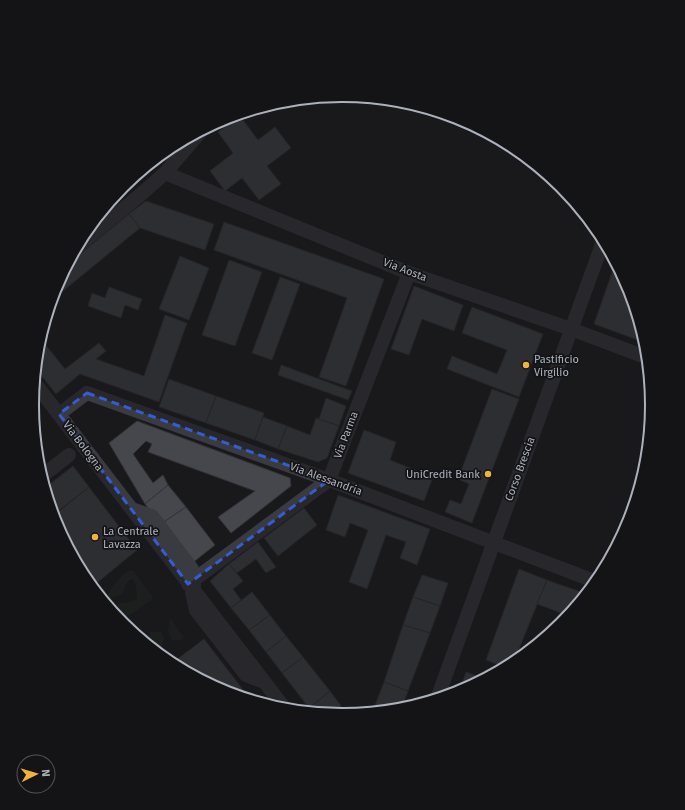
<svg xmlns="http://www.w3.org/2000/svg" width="685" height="810" font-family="'Fira Sans',sans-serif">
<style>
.green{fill:#1f2720}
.building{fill:#46474c;stroke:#333338}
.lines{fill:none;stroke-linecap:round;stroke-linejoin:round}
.minor{stroke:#3a3b41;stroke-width:14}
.marked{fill:none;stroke:#325dd4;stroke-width:3;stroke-dasharray:8 5;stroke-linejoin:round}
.poi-dot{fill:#f1b23c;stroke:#141417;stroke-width:1.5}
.labels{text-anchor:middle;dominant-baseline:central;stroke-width:3.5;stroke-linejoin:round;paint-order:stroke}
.street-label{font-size:11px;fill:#acb1bb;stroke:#141417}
.poi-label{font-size:11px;fill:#acb1bb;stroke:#141417;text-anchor:start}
.rim{fill:none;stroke:#acb1bb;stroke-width:2}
</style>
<rect width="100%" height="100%" fill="#19191c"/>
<g class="green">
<path d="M129,571H133L152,596L153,599L120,621L113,612L115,607L120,603H126L137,599L136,584L132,579C123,582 126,592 120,595C117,597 113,596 110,598L106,604L103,601C110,592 119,575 129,571Z"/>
<path d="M170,618L184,638L180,640H172L168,631Z"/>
<path d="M150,632H161L164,637L161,651H155L148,645Z"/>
</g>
<g class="building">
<path d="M240,116L258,140L275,127L291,148L267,166L281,184L259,200L242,178L225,191L210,171L233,153L218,132Z"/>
<path d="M472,124L485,131L483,135L470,131Z"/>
<path d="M146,201L214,224L205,250L140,228L129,214Z"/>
<path d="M129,214L140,228L52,300L56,286L68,264Z"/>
<path d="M224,222L384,279L346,386L319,377L347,298L214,250Z"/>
<path d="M180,256L209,268L189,320L159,309Z"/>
<path d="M229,260L262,272L235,346L202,335Z"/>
<path d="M616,261L629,286L634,301L632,307L636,308L646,343L594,324Z"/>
<path d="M280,277L300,284L272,360L252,353Z"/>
<path d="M414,286L463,305L454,331L422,319L409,355L391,349Z"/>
<path d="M109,287L142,299L138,310L125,305L121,318L88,306L92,293L105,298Z"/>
<path d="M472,307L543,334L519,397L447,369L452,356L497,374L507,350L462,333Z"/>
<path d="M165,315L187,323L159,402L80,374L56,394L36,369L38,344L40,338L65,369L99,343L106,351L96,359L144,376Z"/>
<path d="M281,365L352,391L348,400L278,375Z"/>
<path d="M169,379L216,396L206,423L159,407Z"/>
<path d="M492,389L519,399L472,523L445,512L450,500L461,504L469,484L458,479Z"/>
<path d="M216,396L264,413L255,440L206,423Z"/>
<path d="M326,398L346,406L339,426L319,419Z"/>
<path d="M263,417L287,426L278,449L255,440Z"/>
<path d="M316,418L339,426L327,458L318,462L278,449L287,426L310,435Z"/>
<path d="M137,421L290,478L291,486L231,533L218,517L255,491L148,452L152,444L146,441L133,454L153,483L163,475L168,485L145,504L109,443Z"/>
<path d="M364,430L396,442L390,460L433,477L424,501L348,473Z"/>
<path d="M36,446L42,454L37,457Z"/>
<path d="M73,466L89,487L53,515L46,491L48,489L46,487Z"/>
<path d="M168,485L186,507L161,524L145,504Z"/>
<path d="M89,487L137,550L92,587L84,577L56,524L53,516Z"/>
<path d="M338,495L430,529L417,565L400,558L406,542L386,535L367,589L349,582L368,530L350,523L345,537L326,530Z"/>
<path d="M186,507L215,545L191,564L161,524Z"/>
<path d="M304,508L317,525L278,556L264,538Z"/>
<path d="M258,542L276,567L266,573L256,559L237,573L229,564Z"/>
<path d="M229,564L243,581L233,589L241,600L231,608L210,581Z"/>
<path d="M519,569L547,580L513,664L506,668L486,660Z"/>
<path d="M422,575L448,583L440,606L413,597Z"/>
<path d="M547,580L587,594L569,616L537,604Z"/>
<path d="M252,592L270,615L249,630L231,608Z"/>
<path d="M413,597L440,606L430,633L403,625Z"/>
<path d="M270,615L286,636L266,652L249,630Z"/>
<path d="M403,625L430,633L408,691L384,682Z"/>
<path d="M286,636L303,657L282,673L266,652Z"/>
<path d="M204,639L251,700L223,692L171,664Z"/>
<path d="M303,657L330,691L309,708L282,673Z"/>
<path d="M466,672L485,679L459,693Z"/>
<path d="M384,682L408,691L401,710L372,713Z"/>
<path d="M330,691L348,715L312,713L309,708Z"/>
</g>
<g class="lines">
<g class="minor">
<path d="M165,173L409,273L571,329L648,358"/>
<path d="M77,247L139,196L165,173L202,130"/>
<path d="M34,382L286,710"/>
<path d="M59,414L87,393L329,480L597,582"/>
<path d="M41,477L69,455"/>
<path d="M132,509L152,516L192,569L194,586"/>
<path d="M188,584L329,480L409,273"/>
<path d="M192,592L196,610L246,675L264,682"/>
<path d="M437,699L604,239"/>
</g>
</g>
<path d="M0 0H685V810H0ZM87,393L329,480L188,584L59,414Z" fill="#19191c" fill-opacity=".55" fill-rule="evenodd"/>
<path class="marked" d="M87,393L329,480L188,584L59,414Z"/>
<g class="poi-dot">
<circle cx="526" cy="365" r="4"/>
<circle cx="488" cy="474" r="4"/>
<circle cx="95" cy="537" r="4"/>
</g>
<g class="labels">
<g class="street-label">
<text transform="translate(405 270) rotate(21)">Via Aosta</text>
<text transform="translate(346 435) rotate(-69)">Via Parma</text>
<text transform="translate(83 446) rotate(53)">Via Bologna</text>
<text transform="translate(520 469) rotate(-70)">Corso Brescia</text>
<text transform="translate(326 479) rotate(20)">Via Alessandria</text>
</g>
<g class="poi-label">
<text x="534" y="359">Pastificio<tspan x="534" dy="13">Virgilio</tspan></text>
<text x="480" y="474" text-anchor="end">UniCredit Bank</text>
<text x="103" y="531">La Centrale<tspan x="103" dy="13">Lavazza</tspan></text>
</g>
</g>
<path d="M0 0H685V810H0ZM39 405a303 303 0 1 1 606 0a303 303 0 1 1-606 0Z" fill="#141417" fill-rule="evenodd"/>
<path class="rim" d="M39 405a303 303 0 1 1 606 0a303 303 0 1 1-606 0Z"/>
<g transform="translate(36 774) rotate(85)"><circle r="19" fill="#141417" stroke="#515359"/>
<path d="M0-3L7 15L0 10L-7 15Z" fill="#f1b23c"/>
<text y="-6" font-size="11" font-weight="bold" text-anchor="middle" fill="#acb1bb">N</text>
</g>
</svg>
